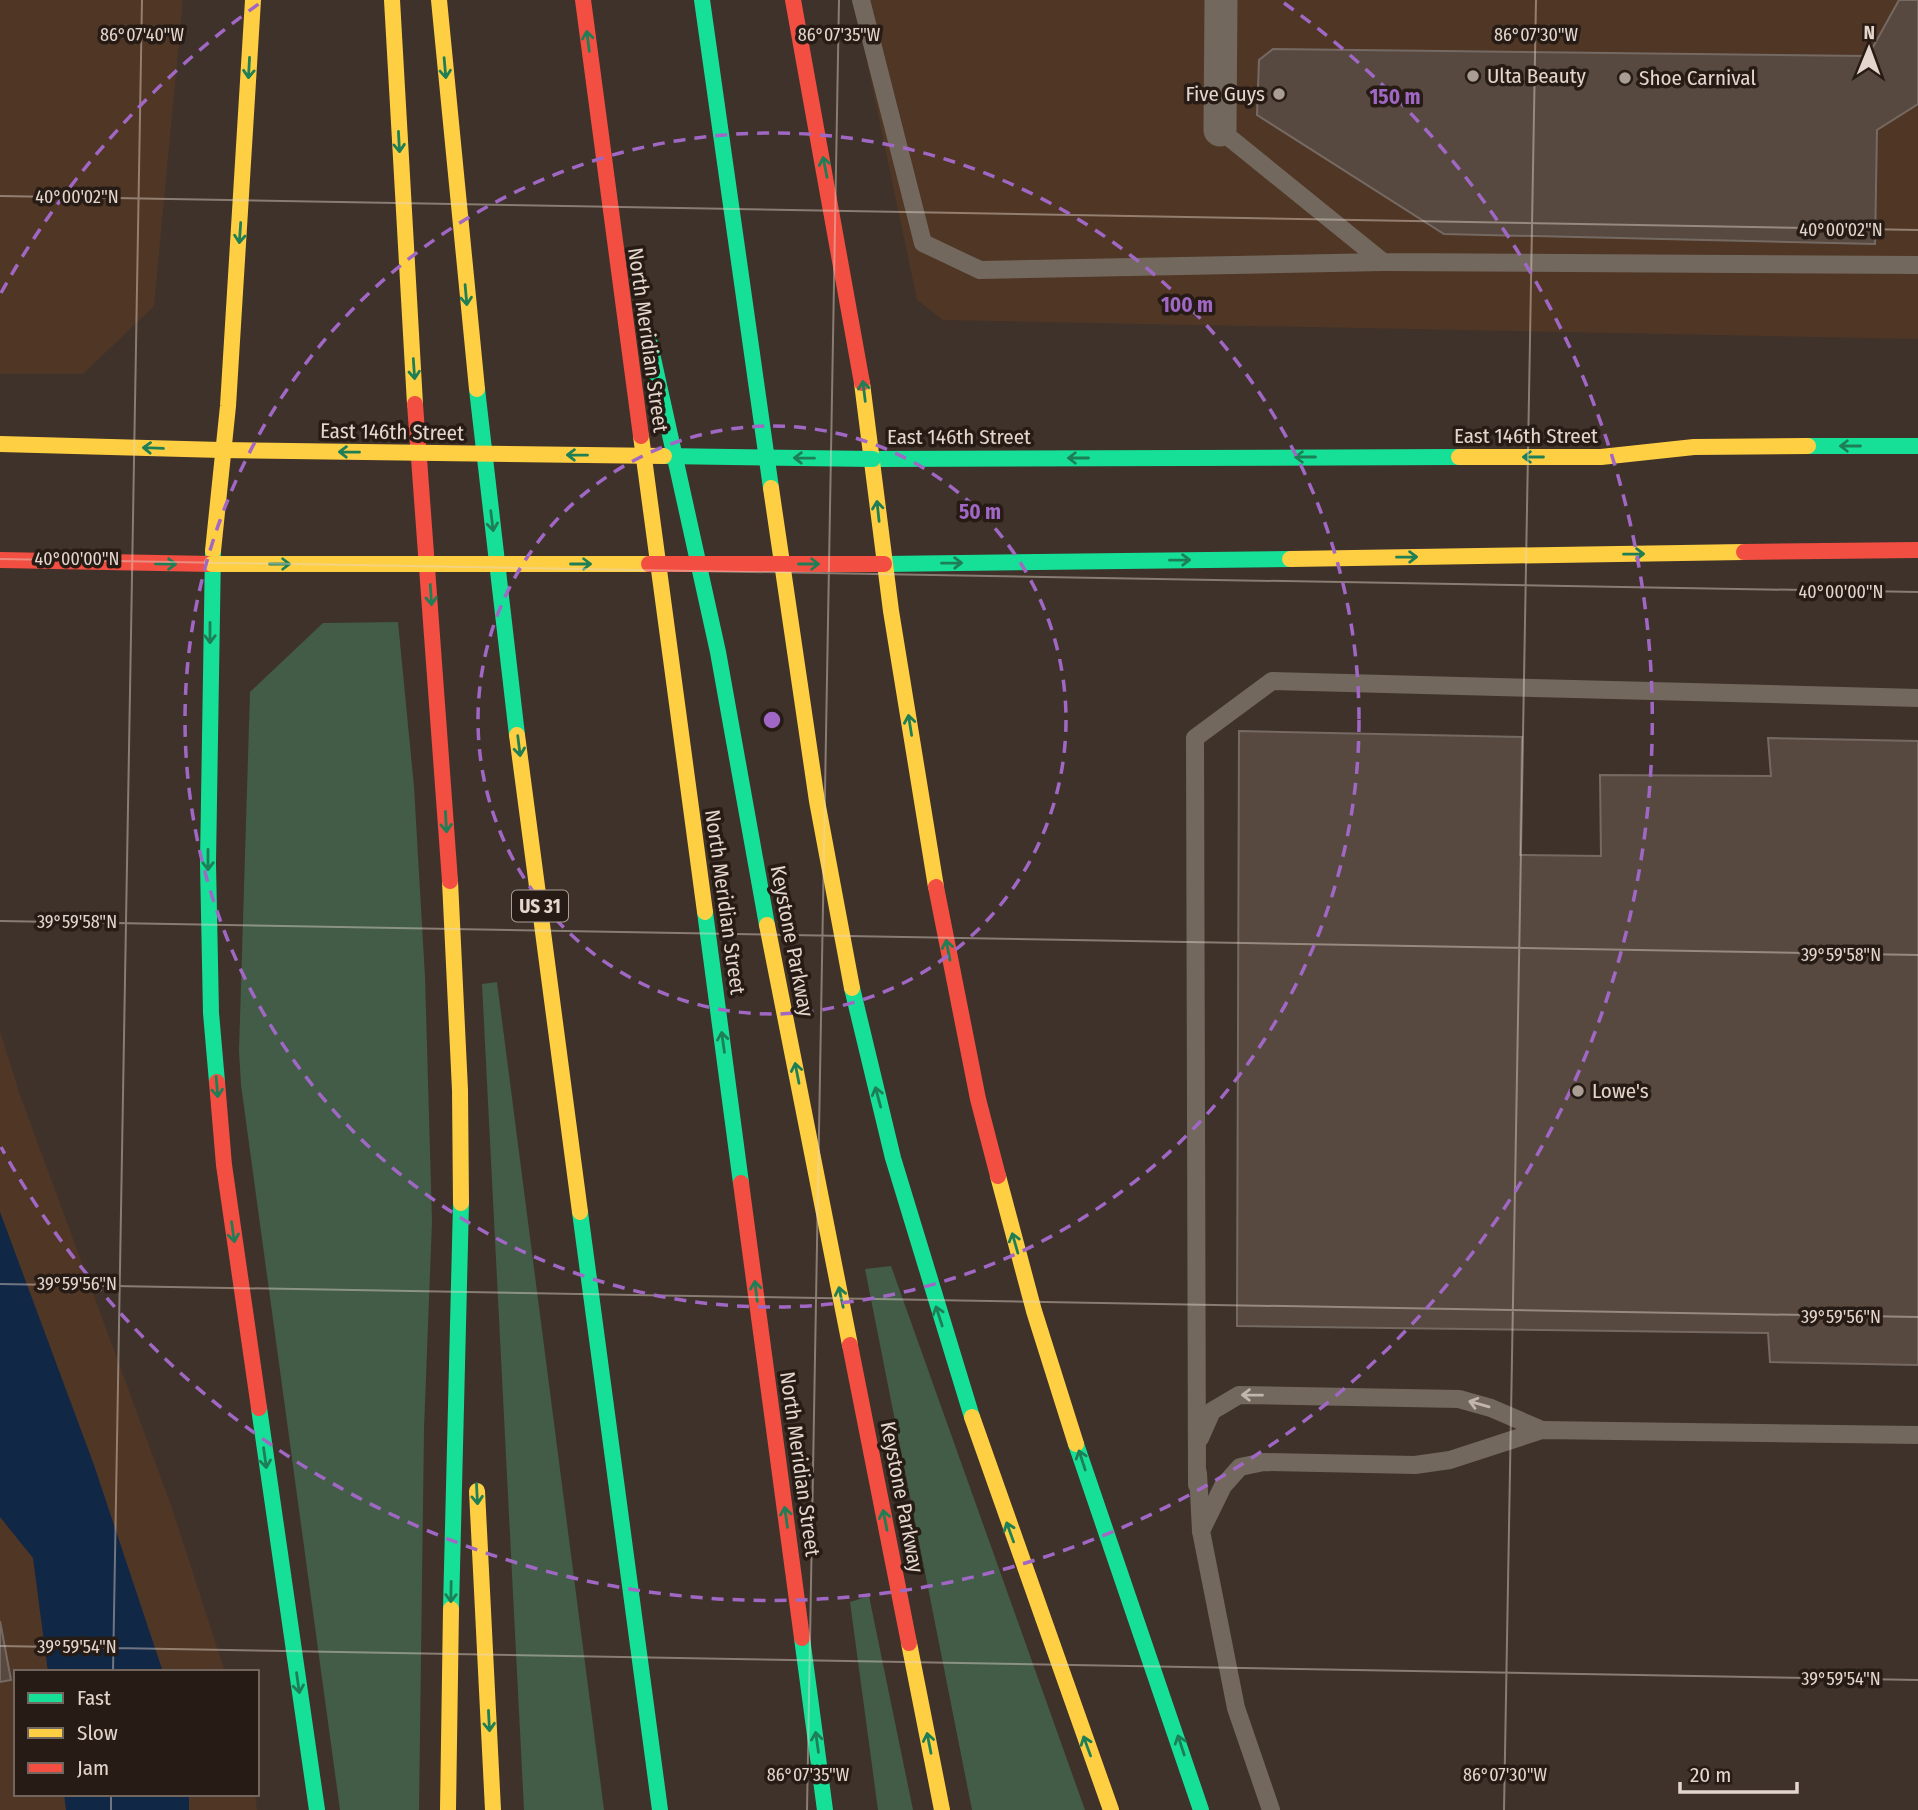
<svg xmlns="http://www.w3.org/2000/svg" width="1918" height="1810" font-family="'Fira Sans Condensed',sans-serif">
<style>
.built{fill:#503625}
.green{fill:#425c48}
.water{fill:#102745}
.building{fill:#574940;stroke:#756a63;stroke-width:2}
.lines{fill:none;stroke-linecap:round;stroke-linejoin:round}
.lane{stroke:#72685d;stroke-width:18}
.street{stroke:#72685d;stroke-width:33}
.fast{stroke:#16e098;stroke-width:16}
.slow{stroke:#ffcf43;stroke-width:16}
.jam{stroke:#f24e42;stroke-width:16}
.fast-bridge{stroke:#16e098;stroke-width:16}
.slow-bridge{stroke:#ffcf43;stroke-width:16}
.jam-bridge{stroke:#f24e42;stroke-width:16}
.oneway{stroke:#1e7e56}
.oneway2{stroke:#c2b5ab}
.ticks{fill:none;stroke:#e4d6cd;stroke-width:2;stroke-opacity:0.45}
.ring{fill:none;stroke:#a068c4;stroke-width:3.5;stroke-dasharray:12 9}
.poi-dot{fill:#aa9d94;stroke:#261c15;stroke-width:2.5}
.labels{text-anchor:middle;dominant-baseline:central;stroke-width:7;stroke-linejoin:round;paint-order:stroke}
.shield{fill:#261c15;stroke:#ab9e96;stroke-width:2}
.shield-label{font-size:19px;font-weight:bold;fill:#e4d6cd}
.poi-label{font-size:21px;fill:#e4d6cd;stroke:#261c15;text-anchor:start}
.street-label{font-size:21px;fill:#e4d6cd;stroke:#261c15}
.ticks-label{font-size:18px;text-anchor:middle;fill:#e4d6cd;stroke:#261c15;stroke-width:7;stroke-linejoin:round;paint-order:stroke}
.centre{fill:#a068c4;stroke:#261c15;stroke-width:3.5}
.ring-label{font-size:21px;text-anchor:middle;font-weight:bold;fill:#a068c4;stroke:#261c15;stroke-width:7;stroke-linejoin:round;paint-order:stroke}
</style>
<rect width="100%" height="100%" fill="#3f322a"/>
<g class="built">
<path d="M0,0H183L154,306L83,374H0Z"/>
<path d="M854,0H1918V339L943,320L917,300Z"/>
<path d="M0,1031L19,1092L172,1508L225,1672H16V1794H255L257,1810H0Z"/>
</g>
<g class="green">
<path d="M398,622L414,787L425,977L432,1221L424,1429L419,1810H340L241,1085L239,1051L250,692L323,623Z"/>
<path d="M497,982L604,1810H524L482,984Z"/>
<path d="M891,1266L1085,1810H972L865,1269Z"/>
<path d="M869,1596L913,1810H878L850,1602Z"/>
</g>
<g class="water">
<path d="M0,1212L94,1465L163,1672H48L33,1558L0,1517Z"/>
<path d="M64,1794H189V1810H66Z"/>
</g>
<g class="building">
<path d="M1899,0H1918V104L1877,130L1875,244L1444,234L1257,115L1259,60L1273,49L1868,56Z"/>
<path d="M1239,731L1522,737L1520,855L1601,856L1600,775L1771,776L1768,738L1918,741V1365L1770,1362L1768,1333L1237,1326Z"/>
<path d="M0,1621L11,1680L0,1682Z"/>
</g>
<g class="lines">
<g class="lane">
<path d="M861,0L923,243L980,270L1383,262"/>
<path d="M1220,130L1383,262L1918,265"/>
<path d="M1200,1438L1212,1411L1239,1395L1459,1399L1491,1408L1542,1430"/>
<path d="M1198,1473L1201,1531"/>
<path d="M1197,1485L1195,738L1272,681L1918,698"/>
<path d="M1271,1810L1236,1708L1201,1531L1223,1486L1240,1467L1264,1462L1415,1465L1450,1460L1542,1430L1918,1435"/>
</g>
<path class="street" d="M1220,130L1221,0"/>
<g class="fast">
<path d="M702,0L771,488"/>
<path d="M649,340L718,652L767,925"/>
<path d="M477,389L517,735"/>
<path d="M1808,446H1918"/>
<path d="M873,459L1459,457"/>
<path d="M213,551L208,863L211,1013L217,1082"/>
<path d="M884,564L1290,559"/>
<path d="M705,912L741,1183"/>
<path d="M852,988L893,1158L972,1417"/>
<path d="M580,1212L660,1810"/>
<path d="M259,1408L317,1810"/>
<path d="M1076,1444L1201,1810"/>
<path d="M451,1609L461,1203"/>
<path d="M802,1638L825,1810"/>
</g>
<g class="slow">
<path d="M392,0L415,404"/>
<path d="M439,0L477,389"/>
<path d="M862,383L891,611L936,887"/>
<path d="M641,436L705,912"/>
<path d="M0,444L221,450"/>
<path d="M1459,457H1601L1694,447L1808,446"/>
<path d="M771,488L817,801L852,988"/>
<path d="M213,551L228,406L253,0"/>
<path d="M1290,559L1744,552"/>
<path d="M517,735L580,1212"/>
<path d="M450,881L460,1090L461,1203"/>
<path d="M767,925L850,1345"/>
<path d="M998,1176L1034,1311L1076,1444"/>
<path d="M972,1417L1111,1810"/>
<path d="M477,1491L493,1810"/>
<path d="M909,1643L942,1810"/>
<path d="M448,1810L451,1609"/>
</g>
<g class="jam">
<path d="M583,0L641,436"/>
<path d="M793,0L862,383"/>
<path d="M415,404L450,881"/>
<path d="M1744,552L1918,550"/>
<path d="M0,560L212,564"/>
<path d="M936,887L978,1099L998,1176"/>
<path d="M217,1082L224,1165L259,1408"/>
<path d="M741,1183L802,1638"/>
<path d="M850,1345L909,1643"/>
</g>
<path class="fast-bridge" d="M664,456L873,459"/>
<g class="slow-bridge">
<path d="M221,450L664,456"/>
<path d="M212,564H649"/>
</g>
<path class="jam-bridge" d="M649,564H884"/>
</g>
<defs><path id="oneway-shaft" d="M-6 0H5M1.5-3L5.5 0L1.5 3" fill="none" stroke-width="1.6" stroke-linecap="round" stroke-linejoin="round" transform="scale(1.75)"/></defs>
<g class="oneway">
<use href="#oneway-shaft" transform="translate(588 41) rotate(-97)"/>
<use href="#oneway-shaft" transform="translate(249 68) rotate(93)"/>
<use href="#oneway-shaft" transform="translate(445 68) rotate(85)"/>
<use href="#oneway-shaft" transform="translate(399 142) rotate(87)"/>
<use href="#oneway-shaft" transform="translate(825 167) rotate(-101)"/>
<use href="#oneway-shaft" transform="translate(240 233) rotate(94)"/>
<use href="#oneway-shaft" transform="translate(466 295) rotate(85)"/>
<use href="#oneway-shaft" transform="translate(414 369) rotate(86)"/>
<use href="#oneway-shaft" transform="translate(864 391) rotate(-97)"/>
<use href="#oneway-shaft" transform="translate(1850 446) rotate(180)"/>
<use href="#oneway-shaft" transform="translate(153 448) rotate(-178)"/>
<use href="#oneway-shaft" transform="translate(349 452) rotate(-179)"/>
<use href="#oneway-shaft" transform="translate(577 455) rotate(-179)"/>
<use href="#oneway-shaft" transform="translate(1305 457) rotate(180)"/>
<use href="#oneway-shaft" transform="translate(1533 457) rotate(180)"/>
<use href="#oneway-shaft" transform="translate(804 458) rotate(-179)"/>
<use href="#oneway-shaft" transform="translate(1078 458) rotate(180)"/>
<use href="#oneway-shaft" transform="translate(878 511) rotate(-96)"/>
<use href="#oneway-shaft" transform="translate(492 521) rotate(83)"/>
<use href="#oneway-shaft" transform="translate(1634 554) rotate(-1)"/>
<use href="#oneway-shaft" transform="translate(1407 557) rotate(-1)"/>
<use href="#oneway-shaft" transform="translate(1180 560) rotate(-1)"/>
<use href="#oneway-shaft" transform="translate(952 563) rotate(-1)"/>
<use href="#oneway-shaft" transform="translate(166 564) rotate(1)"/>
<use href="#oneway-shaft" transform="translate(280 564)"/>
<use href="#oneway-shaft" transform="translate(581 564)"/>
<use href="#oneway-shaft" transform="translate(809 564)"/>
<use href="#oneway-shaft" transform="translate(431 595) rotate(86)"/>
<use href="#oneway-shaft" transform="translate(210 633) rotate(90)"/>
<use href="#oneway-shaft" transform="translate(910 725) rotate(-99)"/>
<use href="#oneway-shaft" transform="translate(519 746) rotate(83)"/>
<use href="#oneway-shaft" transform="translate(446 822) rotate(87)"/>
<use href="#oneway-shaft" transform="translate(208 860) rotate(90)"/>
<use href="#oneway-shaft" transform="translate(948 950) rotate(-101)"/>
<use href="#oneway-shaft" transform="translate(723 1042) rotate(-98)"/>
<use href="#oneway-shaft" transform="translate(797 1073) rotate(-101)"/>
<use href="#oneway-shaft" transform="translate(217 1087) rotate(85)"/>
<use href="#oneway-shaft" transform="translate(878 1097) rotate(-105)"/>
<use href="#oneway-shaft" transform="translate(233 1232) rotate(82)"/>
<use href="#oneway-shaft" transform="translate(1015 1243) rotate(-106)"/>
<use href="#oneway-shaft" transform="translate(756 1291) rotate(-97)"/>
<use href="#oneway-shaft" transform="translate(841 1297) rotate(-102)"/>
<use href="#oneway-shaft" transform="translate(939 1316) rotate(-108)"/>
<use href="#oneway-shaft" transform="translate(265 1458) rotate(82)"/>
<use href="#oneway-shaft" transform="translate(1082 1460) rotate(-108)"/>
<use href="#oneway-shaft" transform="translate(477 1494) rotate(87)"/>
<use href="#oneway-shaft" transform="translate(786 1517) rotate(-98)"/>
<use href="#oneway-shaft" transform="translate(885 1520) rotate(-101)"/>
<use href="#oneway-shaft" transform="translate(1010 1532) rotate(-110)"/>
<use href="#oneway-shaft" transform="translate(451 1592) rotate(91)"/>
<use href="#oneway-shaft" transform="translate(298 1683) rotate(82)"/>
<use href="#oneway-shaft" transform="translate(489 1721) rotate(87)"/>
<use href="#oneway-shaft" transform="translate(817 1742) rotate(-98)"/>
<use href="#oneway-shaft" transform="translate(929 1743) rotate(-101)"/>
<use href="#oneway-shaft" transform="translate(1181 1745) rotate(-108)"/>
<use href="#oneway-shaft" transform="translate(1087 1746) rotate(-110)"/>
</g>
<g class="oneway2">
<use href="#oneway-shaft" transform="translate(1252 1395) rotate(-179)"/>
<use href="#oneway-shaft" transform="translate(1479 1404) rotate(-164)"/>
</g>
<path class="ticks" d="M0,196L1918,230M0,559L1918,592M0,921L1918,955M0,1284L1918,1317M0,1646L1918,1680M113,1672L142,0M111,1810V1794M807,1810L839,0M1504,1810L1536,0"/>
<g class="ring">
<circle cx="772" cy="720" r="294"/>
<circle cx="772" cy="720" r="587"/>
<path d="M1 293A881 881 0 0 1 260 3M1284 3A881 881 0 1 1 1 1147"/>
</g>
<g class="poi-dot">
<circle cx="1473" cy="76" r="7"/>
<circle cx="1625" cy="78" r="7"/>
<circle cx="1279" cy="94" r="7"/>
<circle cx="1578" cy="1091" r="7"/>
</g>
<g class="labels">
<rect class="shield" x="512" y="890.5" width="56" height="31" rx="5"/>
<g class="shield-label">
<text x="540" y="906">US 31</text>
</g>
<g class="poi-label">
<text x="1487" y="76">Ulta Beauty</text>
<text x="1639" y="78">Shoe Carnival</text>
<text x="1265" y="94" text-anchor="end">Five Guys</text>
<text x="1592" y="1091">Lowe's</text>
</g>
<g class="street-label">
<text transform="translate(648 340) rotate(82)">North Meridian Street</text>
<text transform="translate(392 432) rotate(1)">East 146th Street</text>
<text x="1526" y="436">East 146th Street</text>
<text x="959" y="437">East 146th Street</text>
<text transform="translate(725 902) rotate(82)">North Meridian Street</text>
<text transform="translate(792 941) rotate(79)">Keystone Parkway</text>
<text transform="translate(800 1464) rotate(82)">North Meridian Street</text>
<text transform="translate(902 1497) rotate(79)">Keystone Parkway</text>
</g>
</g>
<g class="ticks-label">
<text x="142" y="41">86°07'40"W</text>
<text x="839" y="41">86°07'35"W</text>
<text x="1536" y="41">86°07'30"W</text>
<text x="77" y="203">40°00'02"N</text>
<text x="1841" y="236">40°00'02"N</text>
<text x="77" y="565">40°00'00"N</text>
<text x="1841" y="598">40°00'00"N</text>
<text x="77" y="928">39°59'58"N</text>
<text x="1841" y="961">39°59'58"N</text>
<text x="77" y="1290">39°59'56"N</text>
<text x="1841" y="1323">39°59'56"N</text>
<text x="77" y="1653">39°59'54"N</text>
<text x="1841" y="1685">39°59'54"N</text>
<text x="808" y="1781">86°07'35"W</text>
<text x="1505" y="1781">86°07'30"W</text>
</g>
<circle cx="772" cy="720" r="10" class="centre"/>
<g class="ring-label">
<text x="1395" y="104">150 m</text>
<text x="1187" y="312">100 m</text>
<text x="980" y="519">50 m</text>
</g>
<rect x="14" y="1670" width="245" height="126" fill="#261c15" stroke="#72665f" stroke-width="2"/>
<rect x="28" y="1693" width="35" height="10" fill="#16e098" stroke="#72665f" stroke-width="2"/>
<text x="77" y="1705" font-size="21" fill="#e4d6cd">Fast</text>
<rect x="28" y="1728" width="35" height="10" fill="#ffcf43" stroke="#72665f" stroke-width="2"/>
<text x="77" y="1740" font-size="21" fill="#e4d6cd">Slow</text>
<rect x="28" y="1763" width="35" height="10" fill="#f24e42" stroke="#72665f" stroke-width="2"/>
<text x="77" y="1775" font-size="21" fill="#e4d6cd">Jam</text>
<g transform="translate(1869 49) rotate(1)" stroke="#261c15" stroke-width="5" paint-order="stroke">
<path d="M0-5L12 26L0 18L-12 26Z" fill="#e4d6cd"/>
<text y="-10" font-size="19" font-weight="bold" text-anchor="middle" fill="#e4d6cd">N</text>
</g>
<path d="M1680 1782v10h117v-10" fill="none" stroke="#e4d6cd" stroke-width="3.5"/>
<text x="1690" y="1782" font-size="21" fill="#e4d6cd" stroke="#261c15" stroke-width="5" paint-order="stroke">20 m</text>
</svg>
